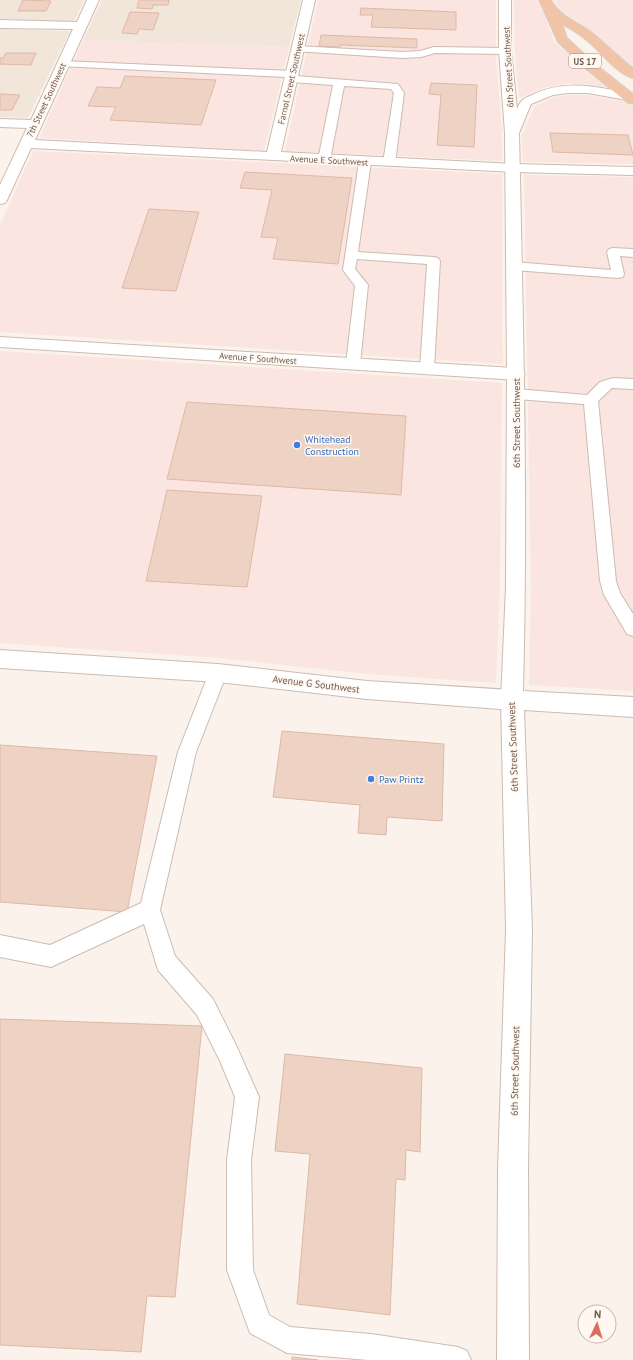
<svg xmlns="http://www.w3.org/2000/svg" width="633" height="1360" font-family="'PT Sans',sans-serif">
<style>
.residential{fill:#f2e5da}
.commercial{fill:#fae5e0}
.building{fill:#eed2c4;stroke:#dfb8a6}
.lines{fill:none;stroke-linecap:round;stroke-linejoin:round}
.service-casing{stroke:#cdbbb1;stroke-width:2}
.minor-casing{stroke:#cdbbb1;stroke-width:2}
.tertiary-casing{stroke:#cdbbb1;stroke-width:2}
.trunk-casing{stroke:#d8d1ce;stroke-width:2}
.service{fill:#fff;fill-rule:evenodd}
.minor{fill:#fff;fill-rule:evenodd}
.tertiary{fill:#fff;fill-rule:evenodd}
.trunk{fill:#f1c4a8;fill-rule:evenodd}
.shop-dot{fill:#3f7fe0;stroke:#fef8f1;stroke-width:1.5}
.labels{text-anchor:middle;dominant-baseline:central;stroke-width:3;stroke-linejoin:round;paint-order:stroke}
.shield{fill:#fef8f1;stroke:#9d8980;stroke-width:1}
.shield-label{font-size:9px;font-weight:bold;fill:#745a4f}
.far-street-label{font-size:9px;fill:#745a4f;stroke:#fef8f1}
.street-label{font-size:10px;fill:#745a4f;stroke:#fef8f1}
.shop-label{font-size:10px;fill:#366cbe;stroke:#fef8f1;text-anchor:start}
</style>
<rect width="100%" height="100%" fill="#fbf3eb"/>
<g class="residential">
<path d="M0,0H84L74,22L0,19Z"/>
<path d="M102,0H301L289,47L83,40Z"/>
<path d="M0,29L70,31L28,118L0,117Z"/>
</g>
<g class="commercial">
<path d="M318,0H496V55L502,132L500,137H502V161L285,151Z"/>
<path d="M514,0H536L541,8L539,9L543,12L554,41L582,68L606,87L586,84H564L543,88L519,98L515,51Z"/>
<path d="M554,0H633V66L621,58L598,35L559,9Z"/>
<path d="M83,40L289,47L264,151L39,138Z"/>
<path d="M570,95H587L623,101L633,107V164L523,162L522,135L535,106L555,97Z"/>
<path d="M33,151L502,174L503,364L0,332V225Z"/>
<path d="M524,175L633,177V691L529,685L531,588Z"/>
<path d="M0,351L502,383L500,584L496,683L368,674L220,658L0,643Z"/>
</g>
<g class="building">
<path d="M23,0L51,1L46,11H18Z"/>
<path d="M139,0H169L168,5H153L152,9L137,8Z"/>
<path d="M361,8L456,12V30L371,27L373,15H360Z"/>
<path d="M130,12L159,13L153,30L139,29L137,34L122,33Z"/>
<path d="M321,35L417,39V48L340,45V47L319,46Z"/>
<path d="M6,53H36L31,65L0,64V58H3Z"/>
<path d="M125,76L216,80L201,125L110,120L116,107L88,106L97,87L120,88Z"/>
<path d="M431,83L477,85L474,147L437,145L441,95L429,94Z"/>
<path d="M0,94L20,95L12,110H0Z"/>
<path d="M550,133L628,135L633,155L553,152Z"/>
<path d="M245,172L352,178L338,264L273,259L278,238L261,237L272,190L240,188Z"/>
<path d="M149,209L199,212L176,291L122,288Z"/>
<path d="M187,402L406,416L401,495L167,479Z"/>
<path d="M167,490L262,496L247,587L146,581Z"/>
<path d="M282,731L444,744L442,821L387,817L386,835L358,833L360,805L273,797Z"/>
<path d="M0,745L157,756L127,912L0,902Z"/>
<path d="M0,1019L202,1026L175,1297L147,1296L141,1352L0,1345Z"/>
<path d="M285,1054L422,1068L420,1152L406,1150L405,1180L396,1179L390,1315L297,1304L310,1154L275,1151Z"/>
<path d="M292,1357L318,1360H292Z"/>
</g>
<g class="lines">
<g class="service-casing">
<g id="service">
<path d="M298,46L402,52L420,51L434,47L505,48L510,51L505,54L435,53L421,57L402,58L294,51L293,49Z"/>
<path d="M63,61L292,71L297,74L296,76L398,84L404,93L395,163L393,165H385L383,163L394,93L391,89L344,86L330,160L328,162H320L318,160L333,85L291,82L287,81L286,79L287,77L59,66L58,64L59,62Z"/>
<path d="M365,159L369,160L371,162L358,252L434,257L438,258L440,261L434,369L432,372L427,374L422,372L420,369L427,264L357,259L355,269L368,285L360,364L358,367L353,369L348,367L346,364L355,286L343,270L359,162L361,160Z"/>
<path d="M613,248L633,249V257L620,256L624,274L623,277L618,278L514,270L509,269L508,266L509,263L514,262L611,270L607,252L609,249Z"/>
<path d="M613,378L633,379V389L612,388L598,401L616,581L620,593L633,614V636L627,634L604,595L600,581L584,404L516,399L511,397L509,394L511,391L516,389L587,395L600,382Z"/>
<path d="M218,665L224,668L227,673L196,752L160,910L175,956L213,999L236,1045L259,1097L251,1160L253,1270L269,1315L290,1327L371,1334L458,1347L467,1351L471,1360H368L287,1353L250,1333L227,1270V1160L235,1097L220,1061L197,1015L158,970L144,924L51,967L0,957V935L50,945L141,903L178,752L209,673L212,668Z"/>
</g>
</g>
<g class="minor-casing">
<g id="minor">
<path d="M87,0H99L35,140L267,152L303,0H315L281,152L513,164L633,167V175L513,172L31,148L7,200L5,203L0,204V185L27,128L0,127V119L31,120L73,29L0,28V20L77,22Z"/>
<path d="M0,337L516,368L522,370L525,374L522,378L516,380L0,347Z"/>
<path d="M0,650L218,664L367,681L512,690L520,693L523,700L520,707L512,710L367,699L218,682L0,668Z"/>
</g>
</g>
<g class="tertiary-casing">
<path id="tertiary" d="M499,0H511V51L517,109C521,99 525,98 534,94C560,82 586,85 613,90C619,91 629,91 633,95L632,99L627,100L588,93H568L553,95L531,104L519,133C523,319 528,505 523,691L633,697V717L524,710L532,930L528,1168L529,1360H497L498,1168L506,930L501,700L506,586L507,374L505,133L499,51Z"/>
</g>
<g class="trunk-casing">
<path id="trunk" d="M539,0H551C560,17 580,23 595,35C608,46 619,58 633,68V78C615,73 600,50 585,39C578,33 570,29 562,24L567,38L594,63L633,94V104L628,103L586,69L558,42Z"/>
</g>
<use href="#service" class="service"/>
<use href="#minor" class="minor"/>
<use href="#tertiary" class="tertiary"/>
<use href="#trunk" class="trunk"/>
</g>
<g class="shop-dot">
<circle cx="297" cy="445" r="4"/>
<circle cx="371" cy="779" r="4"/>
</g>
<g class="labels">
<rect class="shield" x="569" y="54" width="32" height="14" rx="3"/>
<g class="shield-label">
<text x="585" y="61">US 17</text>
</g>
<g class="far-street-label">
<text transform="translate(508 67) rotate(-93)">6th Street Southwest</text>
<text transform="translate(291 79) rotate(-77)">Farnol Street Southwest</text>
<text transform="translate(46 100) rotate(-65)">7th Street Southwest</text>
<text transform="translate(329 160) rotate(3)">Avenue E Southwest</text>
<text transform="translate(258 358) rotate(4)">Avenue F Southwest</text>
</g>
<g class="street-label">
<text transform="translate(516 423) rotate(-90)">6th Street Southwest</text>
<text transform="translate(316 684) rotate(7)">Avenue G Southwest</text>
<text transform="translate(513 747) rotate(-92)">6th Street Southwest</text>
<text transform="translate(515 1071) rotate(-89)">6th Street Southwest</text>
</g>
<g class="shop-label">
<text x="305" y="439">Whitehead<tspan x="305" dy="12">Construction</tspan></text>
<text x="379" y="779">Paw Printz</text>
</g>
</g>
<g transform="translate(597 1324) rotate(4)"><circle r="19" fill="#fef8f1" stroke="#c7b9b0"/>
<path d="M0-3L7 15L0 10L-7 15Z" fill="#da6d5b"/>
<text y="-6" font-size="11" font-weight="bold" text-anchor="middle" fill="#745a4f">N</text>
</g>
</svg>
